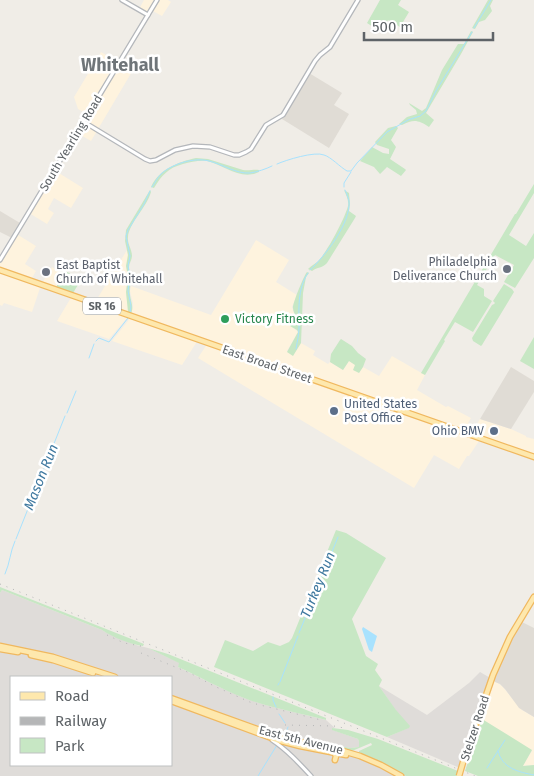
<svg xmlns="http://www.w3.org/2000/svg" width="534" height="776" font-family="'Fira Sans',sans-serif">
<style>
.commercial{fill:#fef3de}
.industrial{fill:#dfdcd9;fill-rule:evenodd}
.education{fill:#e0dcd5}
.green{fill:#c7e7c4}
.water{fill:#a8e2fe}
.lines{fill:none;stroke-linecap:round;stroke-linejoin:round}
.stream{stroke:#a8e2fe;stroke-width:1}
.minor-casing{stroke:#b4b7bb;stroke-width:5.5}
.major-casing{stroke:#f0b85f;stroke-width:7}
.minor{stroke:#fff;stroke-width:3}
.major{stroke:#fee8ad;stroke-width:4.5}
.rail{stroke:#b5b6b7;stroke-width:1;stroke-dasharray:1 6;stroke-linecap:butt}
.major-bridge-casing{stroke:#f0b85f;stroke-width:7;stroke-linecap:butt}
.major-bridge{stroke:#fee8ad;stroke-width:4.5}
.worship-dot{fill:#6b7280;stroke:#fff;stroke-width:2}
.leisure-dot{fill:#2e9e5b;stroke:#fff;stroke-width:2}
.service-dot{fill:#5c6f8a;stroke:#fff;stroke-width:2}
.labels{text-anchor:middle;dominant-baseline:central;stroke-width:5;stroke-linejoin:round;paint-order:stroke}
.shield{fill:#fff;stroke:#8e9295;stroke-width:1}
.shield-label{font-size:11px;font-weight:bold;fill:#5e6367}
.street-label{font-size:12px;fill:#5e6367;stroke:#fff}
.worship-label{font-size:12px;fill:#5b616d;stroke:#fff;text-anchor:end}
.leisure-label{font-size:12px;fill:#27864d;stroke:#fff;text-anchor:start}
.service-label{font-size:12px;fill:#4e5e75;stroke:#fff;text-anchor:start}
.water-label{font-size:14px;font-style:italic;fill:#3e789f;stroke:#fff}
.district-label{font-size:18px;font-weight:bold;fill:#6f7579;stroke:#fff}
</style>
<rect width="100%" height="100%" fill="#f0ede7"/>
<g class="commercial">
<path d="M144,0H168L171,2L162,16L151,10L148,14L139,9Z"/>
<path d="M101,52L133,70L91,141L77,133L88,115L78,109L74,97Z"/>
<path d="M54,170L83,188L71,208L54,198L48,209L54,213L47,224L29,213Z"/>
<path d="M15,233L36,246L25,264L36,271L32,278L33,280L42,283L52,267L62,273L55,290L41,285L32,312L4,303L2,306L0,305V257Z"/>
<path d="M256,240L289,260L276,282L297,295L292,307L295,316L291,326L298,332L287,351L293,355L301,343L315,351L313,355L328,364L330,362L343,370L349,361L356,365L359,373L363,367L379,376L392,356L425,375L417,390L446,407L448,406L471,418L468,423L475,427L480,419L511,429L526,436V437L534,439V457L481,438L469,456H467L459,469L434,455L414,488L198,358L207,344L198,340L182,365L112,341L128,321L132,312L133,303L130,291L131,286L211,315Z"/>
<path d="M127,250L128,259L126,266L128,277L126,292L129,313L127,318L109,339L57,321L72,296L94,304Z"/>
<path d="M492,679L502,686L522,710L534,717V765L522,766L532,751L479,718Z"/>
</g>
<g class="industrial">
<path d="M2,590L102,630L107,633L136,645L148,648L180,663L178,667L215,685L244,698L269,706L326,720L335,728H332L333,730L358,739L359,742V747L350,748L331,744L332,747L358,753L359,754L406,776H0V593ZM11,677H171V765H11Z"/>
<path d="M480,672L492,679L479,718L474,719L466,738L460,768L387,737L408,728L379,686L427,715L469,683Z"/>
</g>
<g class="education">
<path d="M309,73L342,93L334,105L349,114L329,148L282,119Z"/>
<path d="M0,211L20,223L12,238L0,232Z"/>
<path d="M511,367L534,381V392L511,429L480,419Z"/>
<path d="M522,622L534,628V717L519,708L505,689L500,684L495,682L494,680L500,664L511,638Z"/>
</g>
<g class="green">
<path d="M380,0H401L398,5L409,12L400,27L388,20L381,32L367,23Z"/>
<path d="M488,0H493L490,6L492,11L485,20L479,22L475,29L472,28Z"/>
<path d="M471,31L473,32L461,54L426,113L434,120L429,127C418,120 414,119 402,125L399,124L407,117L417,114L416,110L410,105L409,103L422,111L426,108L442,70L458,44H464Z"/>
<path d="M396,126L398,128L391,140L396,147L390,159L405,169L406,170L401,176L387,167L380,174L374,167L360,161L372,147L383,153L389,154V149L377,145L375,142L388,128Z"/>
<path d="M196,158L208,159L243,170C249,171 254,169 259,170V172C241,181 224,165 207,161C199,160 191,162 183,164C168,168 162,175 154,188L151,187C159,169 178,162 196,158Z"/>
<path d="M534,184V193L509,235L526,246L534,233V258L515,288L504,282L514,265L495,255L477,285L484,289V296L492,301L473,332L455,322L444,340L445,341L425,375L421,373L515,214H516Z"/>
<path d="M150,190L151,192C147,207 129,223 128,237C127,244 132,249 132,256C132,260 129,263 129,267C129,271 131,275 131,279C131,284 129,289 130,295C131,302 134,307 131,314L128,312L126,292L128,277L126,266L128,255L125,241L126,230Z"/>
<path d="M344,190L349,193L350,204L349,211L356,216L355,218L327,263C323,268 317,267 312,271L308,269C312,265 317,263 320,259C329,248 345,218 348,206C349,200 346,195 344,190Z"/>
<path d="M64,270L81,280L73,293L56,288Z"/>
<path d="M307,272L309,273L306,277L303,293L301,343L293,356L287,352L298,332L297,330L290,326L295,316C295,314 293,311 293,308C292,305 304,275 307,272Z"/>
<path d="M504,284L512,289L514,292L482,345L481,346L473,341L472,338L492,305L494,304L495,303L493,301Z"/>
<path d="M534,337V369L520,361Z"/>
<path d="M341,339L352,346L358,353L366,359L363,367L359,373L353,370L355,365L349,361L343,370L330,362L331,354L340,340Z"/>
<path d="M336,530L346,533L386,558L352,619L366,656L378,664L375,670L382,680L379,686L396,710L410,726L409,728L387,737L214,667L225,640L253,651L268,642L280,646L289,642L292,638Z"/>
<path d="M0,587L144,644L143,646C132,645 112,637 102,630L2,590L0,593Z"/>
<path d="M148,648L168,654L326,718V720C299,713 270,708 244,698C221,689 200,677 178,667L179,663Z"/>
<path d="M482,719L532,750L523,766L534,765V776H478L465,771Z"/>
<path d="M332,728L348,730L378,739L458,771L457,776H406L359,754V751L372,745L371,743L352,751L331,746L330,744L350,748L359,747V742L358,739L332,730Z"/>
</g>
<path class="water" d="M363,627L377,636L372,652L369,650L362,629Z"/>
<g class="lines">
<g class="stream">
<path d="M474,28L491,0"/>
<path d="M277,164C286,160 315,151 324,155C331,157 340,167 347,171H351L357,163L387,132L408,120L420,116L426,111L436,91L472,32"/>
<path d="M152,187C155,183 157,178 161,174C172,164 194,157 209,161C222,164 236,174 250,173C257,172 266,169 272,166"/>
<path d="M344,187V183L351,172"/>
<path d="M310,270C325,256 351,223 349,201C348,197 347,194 345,190"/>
<path d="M130,313L131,306L128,291L130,276L128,266L130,256L126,236L128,230L144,204L150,191"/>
<path d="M96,341L99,338L109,342L128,318"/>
<path d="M296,349C297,342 299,335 299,328C299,310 297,289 308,273"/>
<path d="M89,358L94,344"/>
<path d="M67,413L76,391"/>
<path d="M16,539L65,416"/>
<path d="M5,574C10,563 10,552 15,541"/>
<path d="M299,633L338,537"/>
<path d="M280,682L298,636"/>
<path d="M278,685L279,683"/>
<path d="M273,697V700L276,707"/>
<path d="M279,714L285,723"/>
<path d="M284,736L288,727"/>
<path d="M498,751C502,768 518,772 534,775"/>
<path d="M487,768L505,740"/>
<path d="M258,776L277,745"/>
</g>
<g class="minor-casing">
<g id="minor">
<path d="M122,0L148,15"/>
<path d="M84,122L145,159L150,161L156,160L175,150L193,146L210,147L234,155H239L246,152L251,149L266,125L283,115L315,61L320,55L330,47L358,0"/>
<path d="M0,260L157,0"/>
<path d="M272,740C287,750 299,763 311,776"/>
</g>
</g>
<g class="major-casing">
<g id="major">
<path d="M0,270L534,457"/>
<path d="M0,646L53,657L115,677"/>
<path d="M0,649L18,652"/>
<path d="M31,655L53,660L93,673"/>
<path d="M171,698L282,738L343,751L360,756L381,765L401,776"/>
<path d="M171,701L277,740L300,746L346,755"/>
<path d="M334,752L336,756L335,760"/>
<path d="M464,759L493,675L510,637L534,597"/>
</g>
</g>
<use href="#minor" class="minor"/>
<use href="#major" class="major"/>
<g class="rail">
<path d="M0,584L475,776"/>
<path d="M107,635L124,643L141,646"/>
<path d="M141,653L190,673L214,686L252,703L321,720"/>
<path d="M285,725L334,726L344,728"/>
</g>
<g class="major-bridge-casing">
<path id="major-bridge" d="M459,776L464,759"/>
</g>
<use href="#major-bridge" class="major-bridge"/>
</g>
<g class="worship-dot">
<circle cx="507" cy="269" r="5"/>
<circle cx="46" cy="272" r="5"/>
</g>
<circle class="leisure-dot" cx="225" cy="319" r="5"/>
<g class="service-dot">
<circle cx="334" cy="411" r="5"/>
<circle cx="494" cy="431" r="5"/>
</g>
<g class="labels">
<rect class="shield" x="83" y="297.5" width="38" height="17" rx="4"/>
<g class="shield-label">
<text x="102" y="306">SR 16</text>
</g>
<g class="street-label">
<text transform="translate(71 143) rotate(-59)">South Yearling Road</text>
<text transform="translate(267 364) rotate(19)">East Broad Street</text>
<text transform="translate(475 728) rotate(-72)">Stelzer Road</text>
<text transform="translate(301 740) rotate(14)">East 5th Avenue</text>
</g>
<g class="worship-label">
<text x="497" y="262">Philadelphia<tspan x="497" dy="14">Deliverance Church</tspan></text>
<text x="56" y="265" text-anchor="start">East Baptist<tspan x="56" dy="14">Church of Whitehall</tspan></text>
</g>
<g class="leisure-label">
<text x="235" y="319">Victory Fitness</text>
</g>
<g class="service-label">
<text x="344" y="404">United States<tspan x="344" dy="14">Post Office</tspan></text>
<text x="484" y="431" text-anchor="end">Ohio BMV</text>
</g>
<g class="water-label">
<text transform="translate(41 477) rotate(-68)">Mason Run</text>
<text transform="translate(318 585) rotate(-68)">Turkey Run</text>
</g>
<g class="district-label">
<text x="120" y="65">Whitehall</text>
</g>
</g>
<rect x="10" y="676" width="162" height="90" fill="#ffffff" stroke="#bfc1c2"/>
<rect x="20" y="692" width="25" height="8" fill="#fee8ad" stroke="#bfc1c2"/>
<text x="55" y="701" font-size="15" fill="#5e6367">Road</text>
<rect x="20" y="717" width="25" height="8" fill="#b5b6b7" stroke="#bfc1c2"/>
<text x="55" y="726" font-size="15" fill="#5e6367">Railway</text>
<rect x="20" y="738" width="25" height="15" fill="#c7e7c4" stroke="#bfc1c2"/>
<text x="55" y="751" font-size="15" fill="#5e6367">Park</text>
<path d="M364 32v8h129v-8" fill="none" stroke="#5e6367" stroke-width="2.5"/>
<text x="372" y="32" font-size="15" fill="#5e6367" stroke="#ffffff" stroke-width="4" paint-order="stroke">500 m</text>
</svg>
